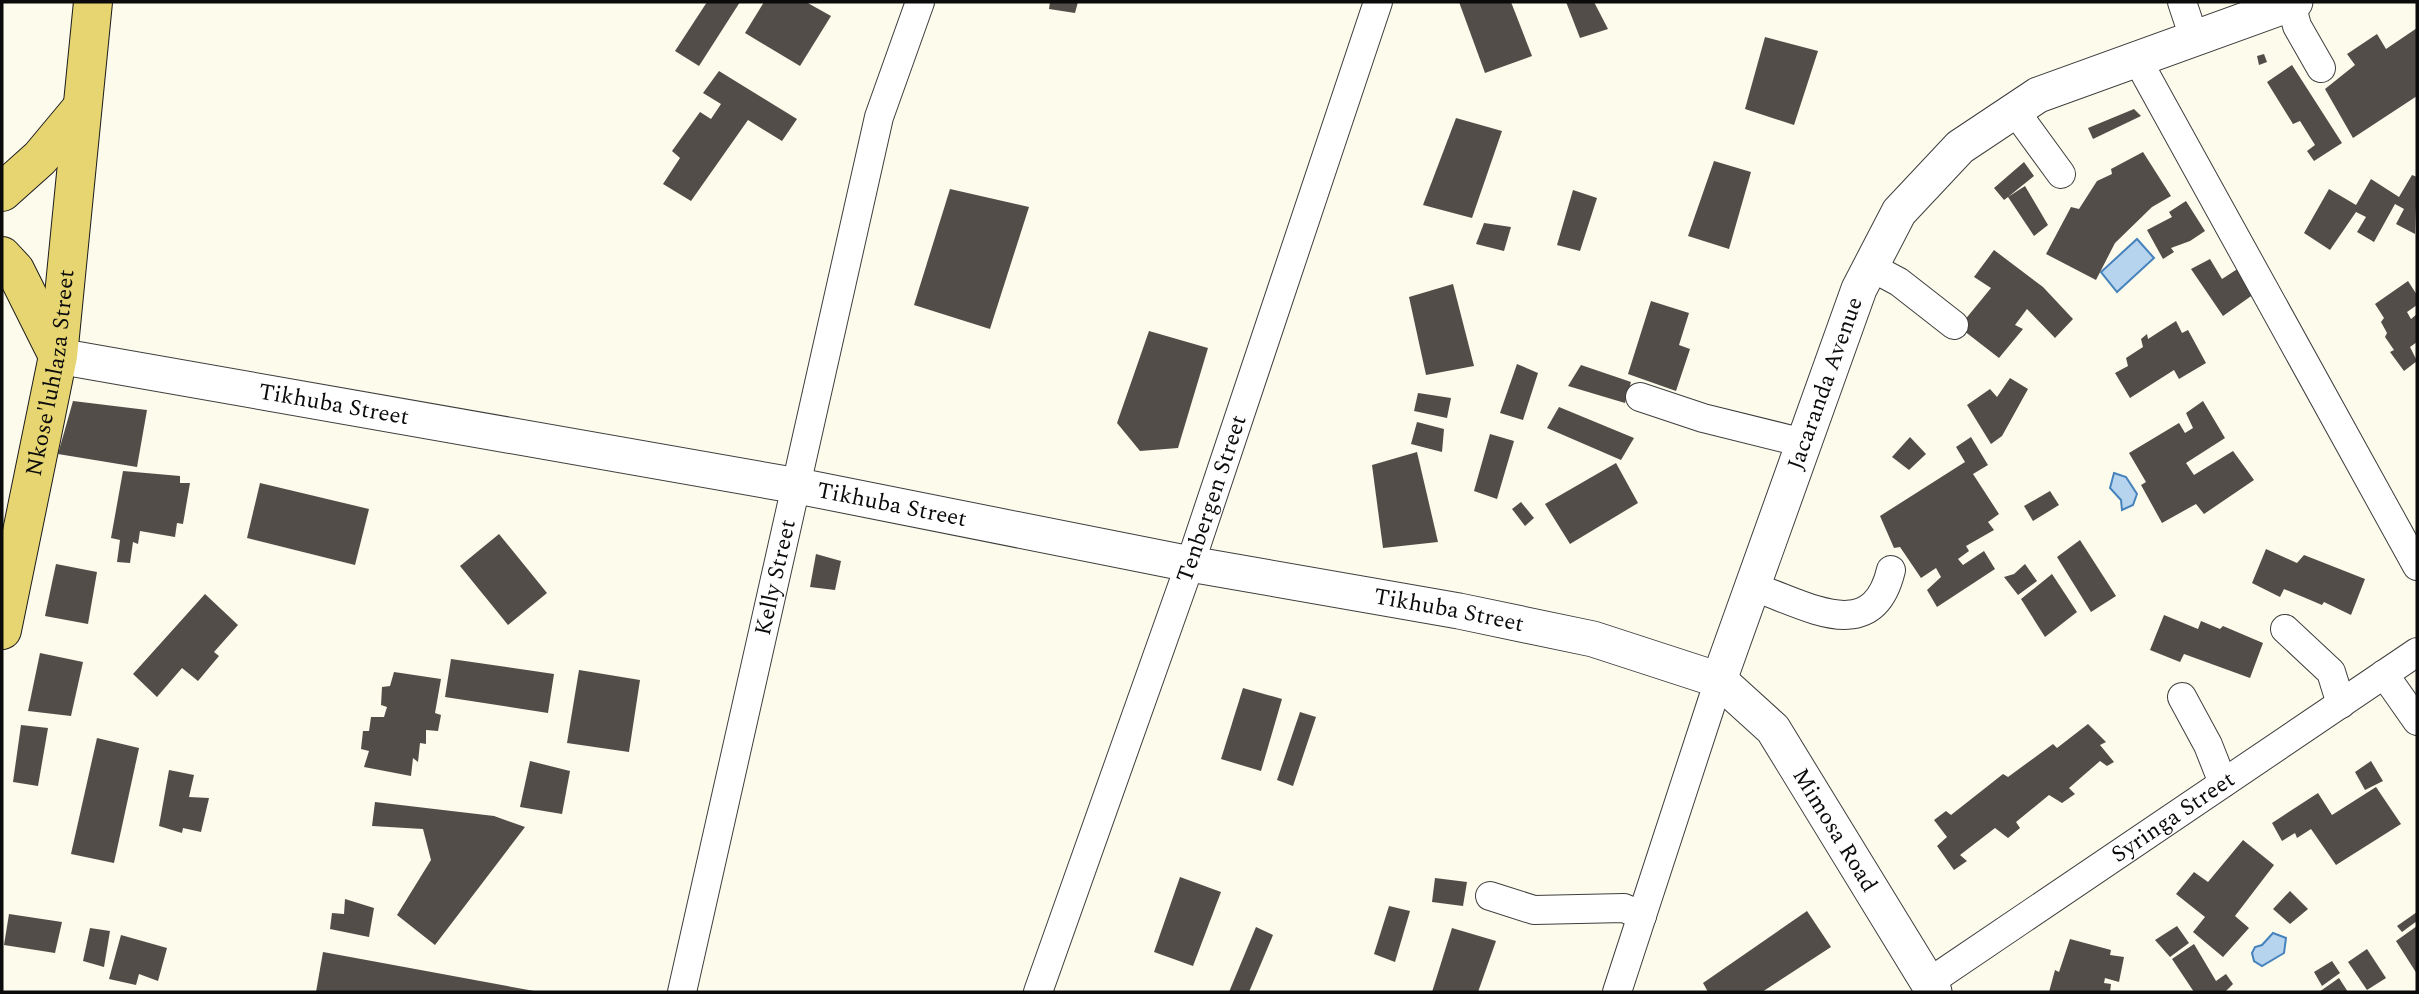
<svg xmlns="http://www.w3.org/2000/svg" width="2419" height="994" font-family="Spectral,serif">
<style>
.water{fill:#b6d4ee;stroke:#4682bc;stroke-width:2}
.building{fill:#524d49}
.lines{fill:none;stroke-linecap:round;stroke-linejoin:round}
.minor-casing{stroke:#3e3e3e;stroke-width:30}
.tertiary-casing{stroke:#3e3e3e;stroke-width:37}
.primary-casing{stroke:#1c1c1c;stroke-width:40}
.minor{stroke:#fff;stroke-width:28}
.tertiary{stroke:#fff;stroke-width:35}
.primary{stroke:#e7d571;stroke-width:38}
.labels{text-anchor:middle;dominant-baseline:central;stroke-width:7;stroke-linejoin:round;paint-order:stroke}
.street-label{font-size:23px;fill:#0b0b0b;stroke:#fff}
</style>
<rect width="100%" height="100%" fill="#fdfbeb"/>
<g class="water">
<path d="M2137,239L2154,258L2117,292L2101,272Z"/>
<path d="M2114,473L2126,477L2137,494L2133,505L2122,510L2121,500L2110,488Z"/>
<path d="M2273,933L2286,938L2284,953L2262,966L2254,961L2252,953L2255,947L2262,945Z"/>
</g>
<g class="building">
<path d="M707,2H740L699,66L675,51Z"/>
<path d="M764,2H806L831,16L800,66L745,33Z"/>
<path d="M1050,2H1078L1075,13L1049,9Z"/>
<path d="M1459,2H1511L1532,56L1485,73Z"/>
<path d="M1566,2H1594L1608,29L1580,38Z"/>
<path d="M2417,28V96L2353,138L2325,89L2355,65L2347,54L2377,34L2386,49Z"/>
<path d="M1765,37L1818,51L1794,125L1745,109Z"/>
<path d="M2264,54L2267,62L2259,65L2257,56Z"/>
<path d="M2292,65L2342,143L2314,161L2307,151L2315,145L2300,121L2293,124L2267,82Z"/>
<path d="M719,71L797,119L782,141L748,120L691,201L663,184L680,158L672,151L700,112L711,119L721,104L703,93Z"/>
<path d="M2134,109L2141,116L2093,139L2088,128Z"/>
<path d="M1456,118L1502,131L1472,218L1423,205Z"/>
<path d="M2143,152L2171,196L2152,207L2115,243L2096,280L2046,254L2071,207L2079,209L2097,181L2112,174L2111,169Z"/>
<path d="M1714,161L1751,172L1729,249L1688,236Z"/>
<path d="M2024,162L2034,176L2008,197L2025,186L2048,225L2034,236L2008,197L2004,200L1994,188Z"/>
<path d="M2412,175L2417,177L2415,234L2396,224L2404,209L2395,204L2374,242L2357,232L2366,217L2356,212L2330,250L2304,233L2329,189L2356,205L2371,179L2399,197Z"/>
<path d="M950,189L1029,207L990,329L914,305Z"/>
<path d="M1573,190L1597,198L1580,251L1557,245Z"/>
<path d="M2186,201L2205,231L2190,241L2171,248L2174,252L2163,259L2147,230L2172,217L2169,212Z"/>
<path d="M1484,223L1511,227L1504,251L1476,244Z"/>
<path d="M1994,250L2043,287L2073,319L2055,338L2027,309L2015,325L2023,329L1999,358L1959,327L1991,288L1974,277Z"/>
<path d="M2210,259L2222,279L2239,268L2254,294L2223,316L2191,269Z"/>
<path d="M2408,281L2417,295V305L2407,312L2411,319L2417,314V342L2410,347L2417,361L2404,371L2390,352L2394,350L2385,337L2387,333L2381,322L2384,318L2375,304Z"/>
<path d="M1453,284L1474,366L1426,375L1409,297Z"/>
<path d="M1651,301L1689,313L1679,345L1690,349L1676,391L1628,374Z"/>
<path d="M2176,321L2182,333L2188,330L2206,363L2179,379L2174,370L2130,398L2115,373L2128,366L2126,358L2143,347L2141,339L2147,334L2148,339Z"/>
<path d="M1149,331L1208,348L1178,448L1140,451L1117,423Z"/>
<path d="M1517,364L1538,373L1523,420L1500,413Z"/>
<path d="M1581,365L1631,382L1625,403L1568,386Z"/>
<path d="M2010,378L2028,389L2002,436L1991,444L1967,405L1990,389L1997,397Z"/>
<path d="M1418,393L1451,398L1447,418L1414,411Z"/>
<path d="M73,401L147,410L137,467L58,454Z"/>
<path d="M2203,401L2225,438L2186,463L2194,475L2233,451L2254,480L2204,514L2196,504L2162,523L2141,485L2146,482L2129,453L2179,423L2185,433L2193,428L2186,413Z"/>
<path d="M1559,407L1634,438L1621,460L1547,428Z"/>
<path d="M1417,422L1444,429L1442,452L1411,444Z"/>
<path d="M1490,434L1514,441L1497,499L1474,491Z"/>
<path d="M1910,437L1926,454L1909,470L1892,457Z"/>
<path d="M1971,437L1988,465L1973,474L1999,514L1988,522L1994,530L1966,546L1969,551L1958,559L1963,565L1984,551L1995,569L1937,607L1927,590L1941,577L1936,568L1921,578L1900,547L1894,548L1880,516L1965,462L1956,447Z"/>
<path d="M1417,452L1438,542L1383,548L1372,465Z"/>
<path d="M1616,463L1638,503L1570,544L1545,504Z"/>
<path d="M123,471L180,476V483H190L183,524L177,523L175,537L140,531L138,544L133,542L130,563L117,562L120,540L111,538Z"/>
<path d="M260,483L369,509L355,565L247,538Z"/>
<path d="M2050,491L2059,505L2033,521L2024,506Z"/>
<path d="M1521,502L1534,518L1525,526L1512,509Z"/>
<path d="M499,534L547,593L508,625L460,566Z"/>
<path d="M2080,540L2116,596L2091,612L2057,557Z"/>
<path d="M2266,549L2297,563L2304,555L2365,579L2351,615L2324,602L2322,605L2284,589L2280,597L2252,583Z"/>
<path d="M816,554L841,561L835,590L810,587Z"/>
<path d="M56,564L97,572L88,624L45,616Z"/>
<path d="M2025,564L2037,581L2018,595L2004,577L2014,574Z"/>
<path d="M2052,574L2077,612L2045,637L2021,599Z"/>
<path d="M205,594L238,625L214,652L219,656L198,681L182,668L157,697L133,674Z"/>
<path d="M2164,615L2198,629L2201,621L2220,629L2223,626L2263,643L2250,678L2184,654L2180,662L2150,650Z"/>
<path d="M40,653L83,662L71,716L28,711Z"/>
<path d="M451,659L554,674L548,713L445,697Z"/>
<path d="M579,670L640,680L629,752L567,743Z"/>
<path d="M394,672L441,679L435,713L441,715L438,731L426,730V744L420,743L418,762L413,758L411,776L364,767L369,751L361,749L363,731H369L371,717H384L387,707L381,705L382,687L390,686Z"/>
<path d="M1243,688L1282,699L1261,771L1221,759Z"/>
<path d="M1300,712L1316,717L1293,786L1277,780Z"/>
<path d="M2088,724L2106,742L2100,745L2114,762L2107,766L2100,761L2069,788L2075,794L2062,803L2049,795L2016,822L2020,828L2008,838L1995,828L1960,855L1967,861L1954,870L1937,846L1947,837L1934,820L1946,811L1951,815L2003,774L2008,777L2053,744L2057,748Z"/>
<path d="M21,725L48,728L38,786L13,782Z"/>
<path d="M97,738L139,748L114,863L71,854Z"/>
<path d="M530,761L570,771L562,814L520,807Z"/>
<path d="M2371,761L2383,781L2365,790L2355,772Z"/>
<path d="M169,770L194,775L189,797L209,798L201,832L183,828L182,833L159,826Z"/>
<path d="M2376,787L2401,824L2336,865L2311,829L2297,838L2295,833L2282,841L2272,823L2318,793L2332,815Z"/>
<path d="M375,802L494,816L525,827L435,945L397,915L431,860L423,829L372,826Z"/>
<path d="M2243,840L2274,865L2235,916L2249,928L2223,957L2193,932L2205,917L2176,894L2194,872L2208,882Z"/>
<path d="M1180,877L1221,892L1193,966L1154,952Z"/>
<path d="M1435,878L1467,882L1463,906L1432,902Z"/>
<path d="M2290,891L2308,909L2290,924L2273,909Z"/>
<path d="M345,899L374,908L369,937L330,929L332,913L344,914Z"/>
<path d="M1389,906L1410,911L1395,962L1374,954Z"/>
<path d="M1807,911L1831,947L1762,992H1708L1703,983Z"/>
<path d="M2417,912V921L2402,932L2397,926Z"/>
<path d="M9,914L62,922L55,953L4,945Z"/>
<path d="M2177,926L2189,943L2170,957L2155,940Z"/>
<path d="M2417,926V974L2396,941Z"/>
<path d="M1256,927L1273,935L1249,992H1229Z"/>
<path d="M90,928L110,931L104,967L83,961Z"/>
<path d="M1452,928L1496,941L1478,992H1432Z"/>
<path d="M121,935L167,948L158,981L139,974L136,985L109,979Z"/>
<path d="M2070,939L2111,950L2110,955L2124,957L2119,982L2105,978L2104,983L2111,984L2110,992H2049L2055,970L2059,972Z"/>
<path d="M2194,944L2216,981L2226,974L2233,984L2225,992H2194L2172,959Z"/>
<path d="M2367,949L2386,978L2367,990L2348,962Z"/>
<path d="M323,952L534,991L533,992H316Z"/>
<path d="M2332,961L2340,973L2322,986L2314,972Z"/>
<path d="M2339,978L2348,992H2319Z"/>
</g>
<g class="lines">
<g class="minor-casing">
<g id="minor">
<path d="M2182,2L2194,38"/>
<path d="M2291,3L2297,26L2321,68"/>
<path d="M2138,61L2417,566"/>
<path d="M2015,111L2061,174"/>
<path d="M1871,267L1899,282L1954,325"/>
<path d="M1640,397L1703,418L1804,443"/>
<path d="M1753,587C1804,603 1872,649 1891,570"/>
<path d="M2285,629L2331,672L2341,704"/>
<path d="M2384,674L2417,721"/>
<path d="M2182,697L2208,745L2223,783"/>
<path d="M1490,896L1534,910L1624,908L1642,916"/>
<path id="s1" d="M1928,983L2417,652"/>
<path id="s2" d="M682,992L879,117L920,2"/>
<path id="s3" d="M1038,992L1190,564L1378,2"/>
<path d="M1617,992L1719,680"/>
</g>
</g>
<g class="tertiary-casing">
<g id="tertiary">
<path id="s4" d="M58,356L798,486L1190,564L1459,611L1593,639L1719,680L1773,729L1934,992"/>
<path id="s5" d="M1719,680L1859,289L1899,212L1960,147L2038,95L2295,2"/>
</g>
</g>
<g class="primary-casing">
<g id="primary">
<path d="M2,192L40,158L80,110"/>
<path d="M2,256L15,270L57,354"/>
<path id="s6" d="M2,630L58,356L93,2"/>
</g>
</g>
<use href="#minor" class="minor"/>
<use href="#tertiary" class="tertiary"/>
<use href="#primary" class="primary"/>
</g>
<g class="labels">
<g class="street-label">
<text stroke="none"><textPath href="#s6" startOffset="262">Nkose'luhlaza Street</textPath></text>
<text stroke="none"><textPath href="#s5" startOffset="315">Jacaranda Avenue</textPath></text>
<text stroke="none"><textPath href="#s4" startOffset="280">Tikhuba Street</textPath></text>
<text stroke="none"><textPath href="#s3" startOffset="523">Tenbergen Street</textPath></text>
<text stroke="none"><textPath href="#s4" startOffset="847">Tikhuba Street</textPath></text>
<text stroke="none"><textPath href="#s2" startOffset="425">Kelly Street</textPath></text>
<text stroke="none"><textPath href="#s4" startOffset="1414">Tikhuba Street</textPath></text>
<text stroke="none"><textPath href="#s1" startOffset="296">Syringa Street</textPath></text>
<text stroke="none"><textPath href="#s4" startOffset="1885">Mimosa Road</textPath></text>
</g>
</g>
<rect width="2419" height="994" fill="none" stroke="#0b0b0b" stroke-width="7"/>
</svg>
